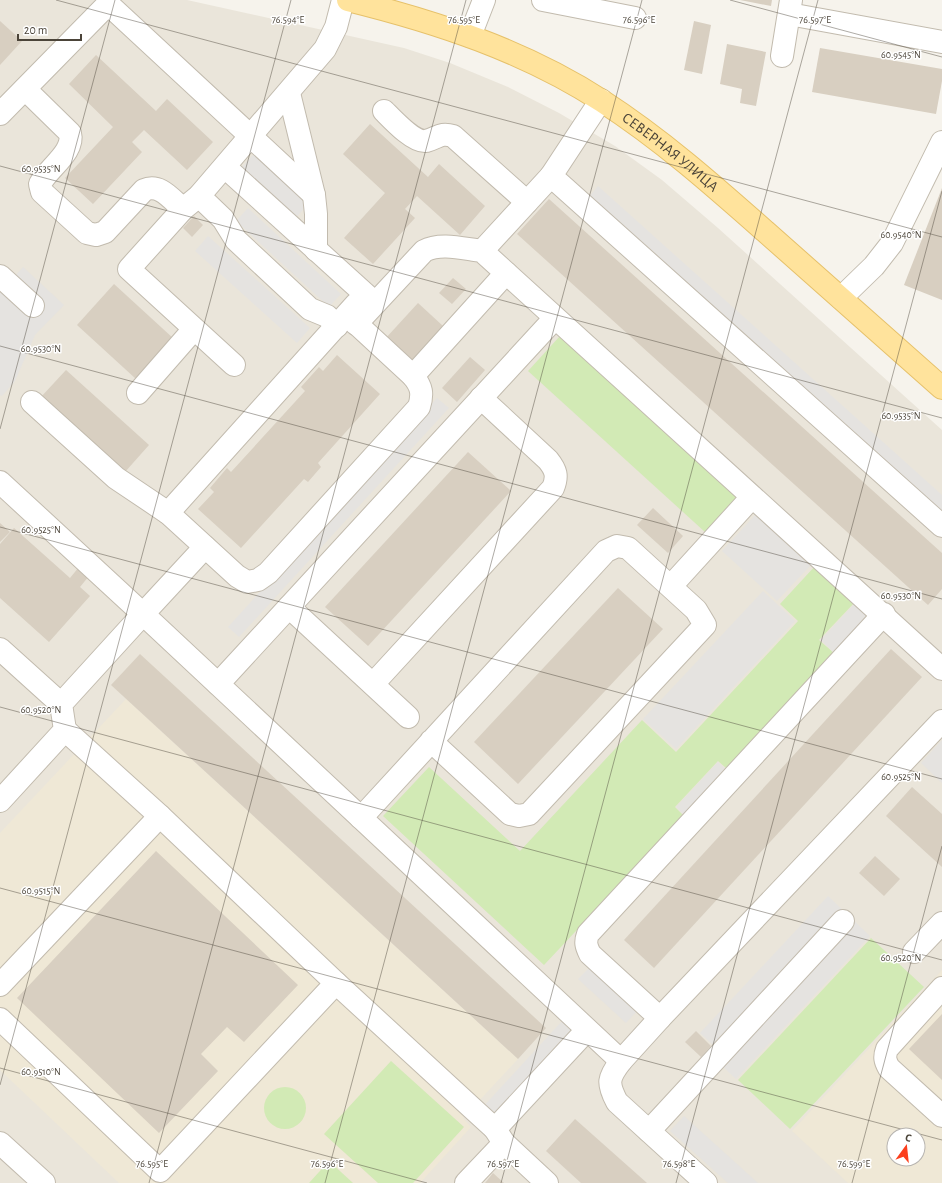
<svg xmlns="http://www.w3.org/2000/svg" width="942" height="1183" font-family="'Alegreya Sans',sans-serif">
<style>
.residential{fill:#eae5da;fill-rule:evenodd}
.education{fill:#efe8d6;fill-rule:evenodd}
.green{fill:#d2eab5}
.parking{fill:#e5e3e0}
.building{fill:#d8cfc1}
.lines{fill:none;stroke-linecap:round;stroke-linejoin:round}
.minor-casing{stroke:#c2bbae;stroke-width:24}
.major-casing{stroke:#e6c16a;stroke-width:24}
.minor{stroke:#fff;stroke-width:22}
.major{stroke:#ffe39c;stroke-width:22}
.ticks{fill:none;stroke:#4b4439;stroke-width:1;stroke-opacity:0.45}
.labels{text-anchor:middle;dominant-baseline:central;stroke-width:3;stroke-linejoin:round;paint-order:stroke}
.street-label{font-size:15px;fill:#4b4439;stroke:#fff}
.ticks-label{font-size:10px;text-anchor:middle;fill:#4b4439;stroke:#fff;stroke-width:3;stroke-linejoin:round;paint-order:stroke}
</style>
<rect width="100%" height="100%" fill="#f6f3ec"/>
<path class="residential" d="M0,0H187L404,48L450,63L508,87L559,113L615,146L662,180L718,228L942,430V1183H0ZM894,1135H918V1159H894Z"/>
<g class="education">
<path d="M126,699L518,1059L463,1118L471,1127L420,1183H119L0,1070V833Z"/>
<path d="M942,970V1183H848L792,1131ZM894,1135H918V1159H894Z"/>
</g>
<g class="green">
<path d="M560,336L737,498L705,532L528,371Z"/>
<path d="M816,565L856,601L819,640L834,653L726,768L718,761L675,807L684,816L544,965L383,816L429,767L520,851L642,720L676,752L798,621L780,604Z"/>
<path d="M871,938L924,987L790,1129L738,1080Z"/>
<path d="M391,1061L464,1127L413,1183H378L324,1134Z"/>
<circle cx="285" cy="1108" r="21"/>
<path d="M329,1161L353,1183H309Z"/>
</g>
<g class="parking">
<path d="M254,154L308,204L295,219L240,169Z"/>
<path d="M598,186L942,495V516L588,198Z"/>
<path d="M248,208L341,294L329,307L236,221Z"/>
<path d="M208,236L310,328L297,343L195,251Z"/>
<path d="M23,267L64,305L35,335L15,381L2,396L0,395V293Z"/>
<path d="M437,398L449,408L239,637L228,627Z"/>
<path d="M756,514L811,565L777,601L722,551Z"/>
<path d="M763,591L795,621L676,749L643,719Z"/>
<path d="M856,602L869,614L833,652L821,640Z"/>
<path d="M942,740V783L921,763Z"/>
<path d="M718,762L728,772L686,817L676,807Z"/>
<path d="M828,896L870,936L736,1079L707,1052L713,1045L700,1033Z"/>
<path d="M591,966L638,1010L626,1023L578,979Z"/>
<path d="M563,1020L575,1032L495,1119L482,1108Z"/>
<path d="M684,1116L758,1183H728L670,1131Z"/>
</g>
<g class="building">
<path d="M740,0H772L771,6Z"/>
<path d="M0,21L22,41L0,65Z"/>
<path d="M694,21L711,25L702,74L684,70Z"/>
<path d="M727,44L766,52L756,106L740,103L742,89L720,84Z"/>
<path d="M820,48L942,69V81L936,114L812,92Z"/>
<path d="M96,55L156,111L167,99L213,142L187,170L144,130L132,142L142,152L93,204L65,178L113,127L69,84Z"/>
<path d="M370,124L428,177L439,164L485,206L460,235L417,196L405,209L415,218L373,264L344,238L385,193L343,154Z"/>
<path d="M942,188V300L904,285Z"/>
<path d="M549,199L942,553V589L928,605L517,234Z"/>
<path d="M194,216L203,225L192,237L183,228Z"/>
<path d="M453,278L466,289L452,304L439,293Z"/>
<path d="M114,284L174,339L136,379L77,325Z"/>
<path d="M418,303L443,326L411,362L385,339Z"/>
<path d="M337,355L380,394L318,463L321,467L308,482L304,479L241,548L198,509L214,492L210,488L227,468L231,472L305,391L301,387L319,367L323,371Z"/>
<path d="M470,357L485,370L457,402L442,388Z"/>
<path d="M66,370L149,445L125,472L41,397Z"/>
<path d="M468,452L511,491L368,646L325,607Z"/>
<path d="M653,508L683,536L668,553L637,525Z"/>
<path d="M0,523L10,532L0,542Z"/>
<path d="M14,528L70,578L79,567L89,576L80,587L90,596L49,642L0,598V544Z"/>
<path d="M618,588L663,629L518,784L474,742Z"/>
<path d="M891,649L922,677L654,968L624,940Z"/>
<path d="M140,654L546,1028L518,1059L111,685Z"/>
<path d="M912,787L942,814V867L886,816Z"/>
<path d="M156,851L298,985L244,1042L227,1027L201,1054L218,1071L159,1133L17,998Z"/>
<path d="M875,856L900,879L884,896L859,873Z"/>
<path d="M942,1014V1080L909,1049Z"/>
<path d="M696,1031L711,1046L701,1057L685,1042Z"/>
<path d="M575,1119L647,1183H581L546,1151Z"/>
<path d="M493,1173L504,1183H485Z"/>
</g>
<g class="lines">
<g class="minor-casing">
<g id="minor">
<path d="M543,0L635,18"/>
<path d="M108,4L314,195"/>
<path d="M789,14L942,42"/>
<path d="M470,36L484,0"/>
<path d="M782,56L791,0"/>
<path d="M25,89L70,133C75,152 48,168 40,184L42,192L87,233L96,235L105,232L144,190C160,183 171,199 183,209"/>
<path d="M289,93L314,195L316,214V250"/>
<path d="M601,100L551,176L942,526"/>
<path d="M384,111C392,119 414,143 426,141C438,138 440,132 453,136L527,202"/>
<path d="M0,114L108,4L109,0"/>
<path d="M225,167L375,303"/>
<path d="M199,196L223,219L236,240L310,309L327,316L337,326"/>
<path d="M482,251L551,176"/>
<path d="M0,276L33,306"/>
<path d="M841,298L874,266L892,243L942,142"/>
<path d="M356,324L424,251C441,242 464,249 482,251L942,669"/>
<path d="M234,365L129,269L183,209L199,196L325,49L336,27L343,0"/>
<path d="M413,376L506,273"/>
<path d="M138,393L194,329"/>
<path d="M32,402L116,478L168,513L237,576L247,582L258,580L268,573L419,407C423,394 422,387 413,376L347,315"/>
<path d="M0,482L143,614L61,704L65,730L0,801"/>
<path d="M168,513L356,304"/>
<path d="M205,547L143,614L621,1061L660,1018"/>
<path d="M671,586L752,497"/>
<path d="M289,607L408,717"/>
<path d="M884,614L588,934C585,942 586,946 590,954L660,1018L942,721"/>
<path d="M0,649L61,704"/>
<path d="M218,684L555,318"/>
<path d="M373,684L553,488C558,476 556,470 548,460L481,398"/>
<path d="M65,730L160,816L336,983L472,1108L495,1129L504,1143L547,1183"/>
<path d="M361,818L606,551L617,546L628,548L696,610L705,625L529,814L519,816L510,814L431,741"/>
<path d="M914,952L942,923"/>
<path d="M0,985L160,816"/>
<path d="M942,988L887,1049C884,1057 885,1061 889,1068L942,1116"/>
<path d="M0,1019L160,1171L336,983"/>
<path d="M621,1061C608,1078 607,1083 617,1102L706,1183"/>
<path d="M495,1129L587,1030"/>
<path d="M649,1131L843,921"/>
<path d="M0,1143L44,1183"/>
<path d="M466,1183L504,1143"/>
</g>
</g>
<g class="major-casing">
<g id="major">
<path id="s1" d="M348,0C437,22 525,51 602,101C661,139 714,186 766,232C825,284 883,336 942,388"/>
</g>
</g>
<use href="#minor" class="minor"/>
<use href="#major" class="major"/>
</g>
<path class="ticks" d="M56,0L942,237M730,0L942,57M0,166L942,418M0,346L942,599M0,429L115,0M0,527L942,779M0,707L942,960M0,888L942,1140M0,1068L427,1183M0,1085L291,0M149,1183L466,0M325,1183L642,0M501,1183L818,0M676,1183L942,191M852,1183L942,846"/>
<g class="labels">
<g class="street-label">
<text stroke="none"><textPath href="#s1" startOffset="360">СЕВЕРНАЯ УЛИЦА</textPath></text>
</g>
</g>
<g class="ticks-label">
<text x="288" y="23">76.594°E</text>
<text x="464" y="23">76.595°E</text>
<text x="639" y="23">76.596°E</text>
<text x="815" y="23">76.597°E</text>
<text x="901" y="58">60.9545°N</text>
<text x="41" y="172">60.9535°N</text>
<text x="901" y="238">60.9540°N</text>
<text x="41" y="352">60.9530°N</text>
<text x="901" y="419">60.9535°N</text>
<text x="41" y="533">60.9525°N</text>
<text x="901" y="599">60.9530°N</text>
<text x="41" y="713">60.9520°N</text>
<text x="901" y="780">60.9525°N</text>
<text x="41" y="894">60.9515°N</text>
<text x="901" y="961">60.9520°N</text>
<text x="41" y="1075">60.9510°N</text>
<text x="152" y="1167">76.595°E</text>
<text x="327" y="1167">76.596°E</text>
<text x="503" y="1167">76.597°E</text>
<text x="679" y="1167">76.598°E</text>
<text x="854" y="1167">76.599°E</text>
</g>
<g transform="translate(906 1147) rotate(15)"><circle r="19" fill="#ffffff" stroke="#b7b4b0"/>
<path d="M0-3L7 15L0 10L-7 15Z" fill="#fc3f1d"/>
<text y="-6" font-size="11" font-weight="bold" text-anchor="middle" fill="#4b4439">С</text>
</g>
<path d="M18 34v6h63v-6" fill="none" stroke="#4b4439" stroke-width="2"/>
<text x="24" y="34" font-size="12" fill="#4b4439" stroke="#ffffff" stroke-width="3" paint-order="stroke">20 m</text>
</svg>
